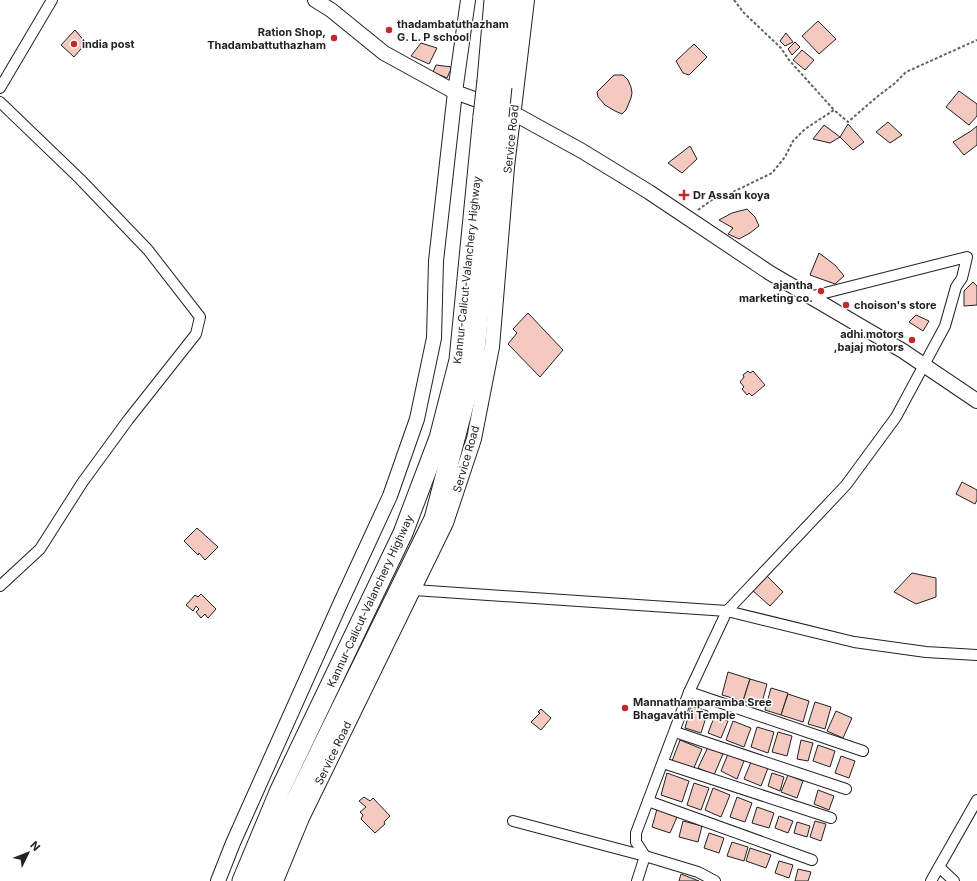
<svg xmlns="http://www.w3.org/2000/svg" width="977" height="881" font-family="Inter,sans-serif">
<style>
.building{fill:#f3c9c0;stroke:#222}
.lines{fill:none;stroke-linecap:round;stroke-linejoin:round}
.street-casing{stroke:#222;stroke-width:12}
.secondary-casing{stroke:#222;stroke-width:16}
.highway-casing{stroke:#222;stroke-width:21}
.path{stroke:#646464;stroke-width:2;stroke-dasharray:3 2;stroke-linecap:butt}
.street{stroke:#fff;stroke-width:10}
.secondary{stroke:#fff;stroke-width:14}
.highway{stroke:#fff;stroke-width:19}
.highway-bridge-casing{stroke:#222;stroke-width:21;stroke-linecap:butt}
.highway-bridge{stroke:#fff;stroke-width:19}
.poi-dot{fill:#c62828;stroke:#fff;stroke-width:1.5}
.labels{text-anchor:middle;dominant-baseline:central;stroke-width:3;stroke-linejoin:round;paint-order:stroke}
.poi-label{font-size:11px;font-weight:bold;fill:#222;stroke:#fff;text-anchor:start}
.street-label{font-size:11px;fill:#222;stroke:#fff}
</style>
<rect width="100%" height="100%" fill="#fff"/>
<g class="building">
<path d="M818,21L836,39L819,54L802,36Z"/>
<path d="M75,30L86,43L74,57L61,45Z"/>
<path d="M786,33L793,42L785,46L780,41Z"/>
<path d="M795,42L800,47L792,55L788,49Z"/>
<path d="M421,43L437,48L429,64L411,56Z"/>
<path d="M694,44L707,57L689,75L683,73L676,61Z"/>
<path d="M802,50L814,60L805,70L793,60Z"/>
<path d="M436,65L452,67L447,78L433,72Z"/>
<path d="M614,75H623L628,80L631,87L632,93L631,98L626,110L622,114L615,111L605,105L598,97L597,92Z"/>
<path d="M959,91L977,104V116L969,125L946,107Z"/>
<path d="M888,122L902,135L890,143L876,132Z"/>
<path d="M848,124L864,142L853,150L840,137Z"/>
<path d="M824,125L840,137L830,143L813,139Z"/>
<path d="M977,126V145L964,155L953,142L971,131Z"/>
<path d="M690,146L697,159L682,173L668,163Z"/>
<path d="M747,209L755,217L759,226L750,233L739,239L728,234L733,228L719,220L732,213Z"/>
<path d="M819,253L835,265L844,276L835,284L810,275Z"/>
<path d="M973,282L977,286V305L964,306V291Z"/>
<path d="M528,313L563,350L540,377L508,344L517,333L513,329Z"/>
<path d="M916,315L929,321L923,331L909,322Z"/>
<path d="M748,371L750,373L753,371L765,385L752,396L749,393L747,395L742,389L744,387L740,382L744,377L743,375Z"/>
<path d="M962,482L977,490V500L975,504L956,494Z"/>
<path d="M197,528L218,547L205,560L199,553L198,555L184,541Z"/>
<path d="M912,573L936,578V597L916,604L894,592Z"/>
<path d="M766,575L783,592L770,606L752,590Z"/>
<path d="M201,594L216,609L208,618L205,614L201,618L196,612L199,609L196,606L193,611L186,605L195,595L198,597Z"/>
<path d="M728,672L750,679L743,701L722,695Z"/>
<path d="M750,679L767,684L761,706L743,701Z"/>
<path d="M771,688L788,693L781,715L765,710Z"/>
<path d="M788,694L809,701L803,722L781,715Z"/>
<path d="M815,702L831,707L825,729L808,724Z"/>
<path d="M691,706L708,711L701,733L685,728Z"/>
<path d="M541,709L551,718L541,730L531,722L540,713L538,712Z"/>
<path d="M836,711L852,718L843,738L827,731Z"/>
<path d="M715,715L728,721L721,738L708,733Z"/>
<path d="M733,721L751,728L744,747L726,740Z"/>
<path d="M757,727L774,732L768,753L751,747Z"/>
<path d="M778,732L792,736L787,756L772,752Z"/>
<path d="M680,740L702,749L693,770L672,761Z"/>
<path d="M801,740L813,743L808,761L797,759Z"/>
<path d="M818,745L835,751L830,767L813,761Z"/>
<path d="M708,747L723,754L714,775L698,768Z"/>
<path d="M728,754L744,761L737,779L721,771Z"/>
<path d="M841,756L855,761L849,778L835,773Z"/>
<path d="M751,762L768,768L761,786L744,779Z"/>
<path d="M667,773L689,781L682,802L661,795Z"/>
<path d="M772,773L784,777L780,791L768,786Z"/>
<path d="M788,775L803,781L797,798L781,792Z"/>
<path d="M694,783L709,788L701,810L687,805Z"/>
<path d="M713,788L730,795L721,817L705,810Z"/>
<path d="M818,790L834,796L829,810L814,804Z"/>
<path d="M364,797L370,801L373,798L390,816L384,822L385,824L375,833L361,819L363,815L360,812L366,807L359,801Z"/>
<path d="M737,797L752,803L745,822L730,817Z"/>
<path d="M757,807L774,813L769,828L752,823Z"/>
<path d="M657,809L677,817L670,833L652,827Z"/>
<path d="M779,816L793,821L788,833L775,828Z"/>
<path d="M683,821L702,826L698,842L679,837Z"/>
<path d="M815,821L826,824L821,841L810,837Z"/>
<path d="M797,822L810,826L807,837L794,833Z"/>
<path d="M709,833L724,838L719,853L704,848Z"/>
<path d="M732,842L748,847L744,861L727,856Z"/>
<path d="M750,848L771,855L766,868L746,861Z"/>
<path d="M779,861L793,865L789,878L775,873Z"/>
<path d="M798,869L811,872L808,881H795Z"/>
<path d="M681,874L699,881H679Z"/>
</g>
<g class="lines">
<g class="street-casing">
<g id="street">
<path d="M0,88L52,0"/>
<path d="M0,102L80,179L148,250L200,317L196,334L128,420L82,483L40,549L0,586"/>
<path d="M414,590L727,611L846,485L896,417L945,326L956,287L962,278L967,257L809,297"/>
<path d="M689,692L727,611L854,642L926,652L977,655"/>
<path d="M675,732L846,789"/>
<path d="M663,763L831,818"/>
<path d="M648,801L812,860"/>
<path d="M513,821L645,856L698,872L715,881"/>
<path d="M939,867L954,881"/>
<path d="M637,881L645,856L636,842V833L689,692L863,751"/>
<path d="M931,881L977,800"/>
</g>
</g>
<g class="secondary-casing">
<g id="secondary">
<path d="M315,0L331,10L384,53L455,92L513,113L582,151L649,192L770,273L903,351L977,401"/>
<path d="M218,881L233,843L341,602L390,496L417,419L434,338L436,261L455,92L468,0"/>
<path d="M276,881L302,818L446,523L474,439L492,347L507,167L527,0"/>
</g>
</g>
<g class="highway-casing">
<g id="highway">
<path d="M487,81L494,0"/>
<path d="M502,87L511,0"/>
<path d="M242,881L280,790L403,533L439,438L459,360L483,116"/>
<path d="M260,881L275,843L434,519L473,370L499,116"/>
</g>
</g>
<g class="path">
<path d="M734,0L744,13L781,48L789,60L834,110"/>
<path d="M698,210L713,199L733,192L772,173L785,157L793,141L805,129L834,110L848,122L878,96L894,84L906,72L977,40"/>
</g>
<use href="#street" class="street"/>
<use href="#secondary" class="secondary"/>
<use href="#highway" class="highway"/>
<g class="highway-bridge-casing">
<g id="highway-bridge">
<path d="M483,116L487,81"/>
<path d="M499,116L502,87"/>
</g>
</g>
<use href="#highway-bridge" class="highway-bridge"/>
</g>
<g class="poi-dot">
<circle cx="389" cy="30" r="4"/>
<circle cx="334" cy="38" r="4"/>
<circle cx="74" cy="44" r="4"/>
<path d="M682 189h4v4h4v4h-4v4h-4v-4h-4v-4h4z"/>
<circle cx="821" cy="291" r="4"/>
<circle cx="846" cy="305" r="4"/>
<circle cx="912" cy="340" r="4"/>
<circle cx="625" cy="708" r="4"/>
</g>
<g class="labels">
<g class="poi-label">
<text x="397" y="24">thadambatuthazham<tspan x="397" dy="13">G. L. P school</tspan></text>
<text x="326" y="32" text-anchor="end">Ration Shop,<tspan x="326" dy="13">Thadambattuthazham</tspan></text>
<text x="82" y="44">india post</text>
<text x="693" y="195">Dr Assan koya</text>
<text x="813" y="285" text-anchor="end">ajantha<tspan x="813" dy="13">marketing co.</tspan></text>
<text x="854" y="305">choison's store</text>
<text x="904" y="334" text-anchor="end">adhi motors<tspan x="904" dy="13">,bajaj motors</tspan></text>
<text x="633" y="702">Mannathamparamba Sree<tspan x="633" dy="13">Bhagavathi Temple</tspan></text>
</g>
<g class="street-label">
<text transform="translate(511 139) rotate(-84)">Service Road</text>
<text transform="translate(467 270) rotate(-84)">Kannur-Calicut-Valanchery Highway</text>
<text transform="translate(466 459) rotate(-74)">Service Road</text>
<text transform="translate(370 601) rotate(-65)">Kannur-Calicut-Valanchery Highway</text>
<text transform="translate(333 753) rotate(-64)">Service Road</text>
</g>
</g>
<g transform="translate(28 853) rotate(47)" stroke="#ffffff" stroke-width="3" paint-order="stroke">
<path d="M0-3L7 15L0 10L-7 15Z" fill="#222222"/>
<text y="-6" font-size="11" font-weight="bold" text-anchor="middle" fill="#222222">N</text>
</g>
</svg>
